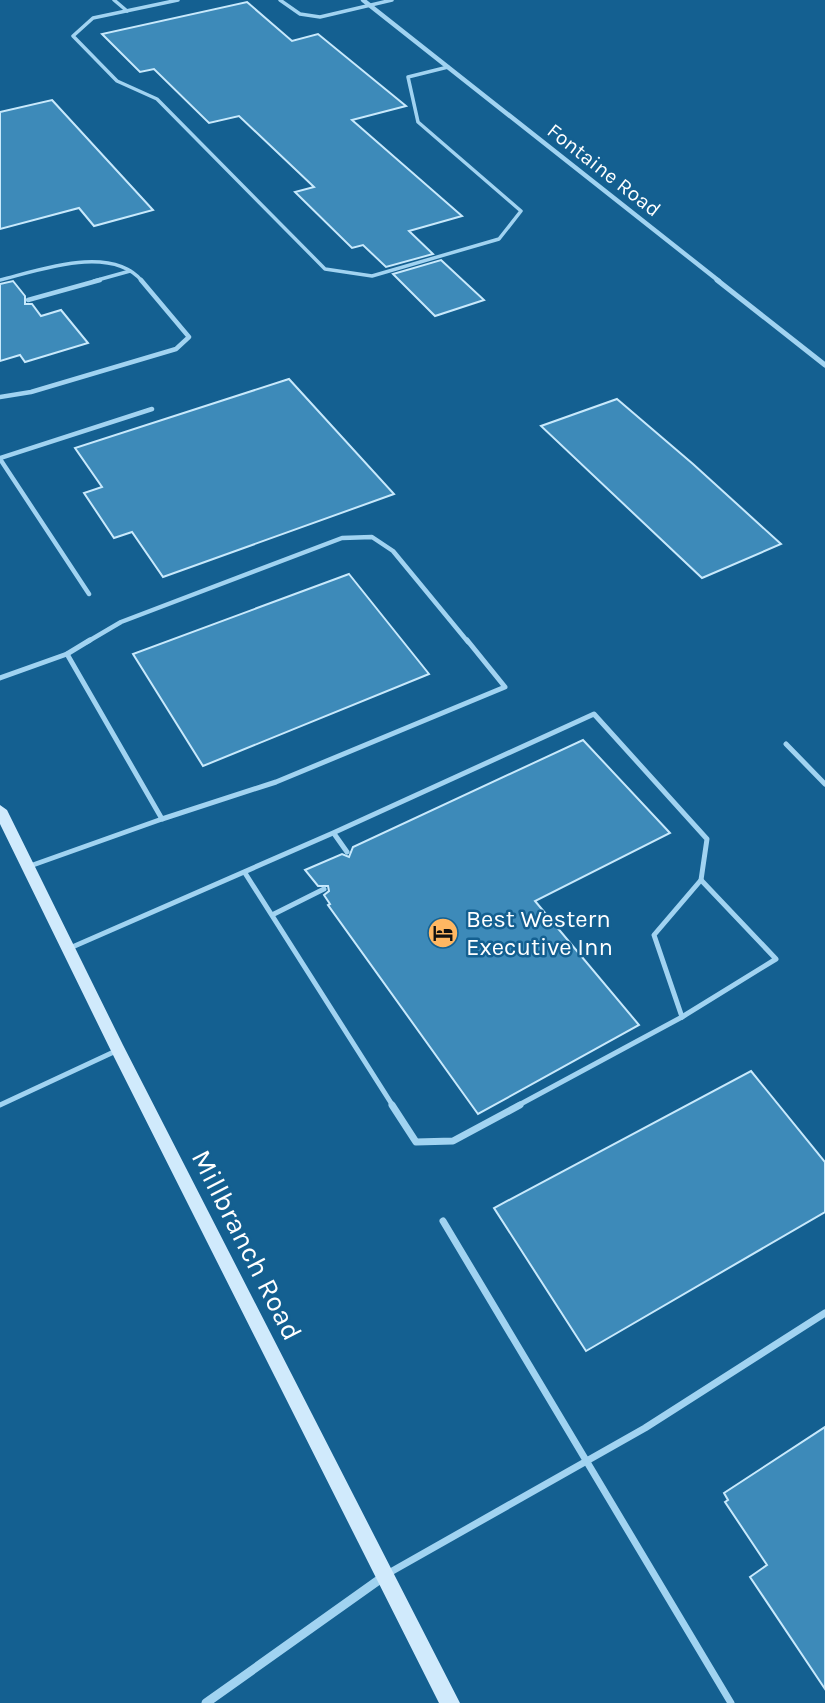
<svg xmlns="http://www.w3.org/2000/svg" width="825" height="1703" font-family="Karla,sans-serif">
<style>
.building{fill:#3d8ab9;stroke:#c8e9fc;stroke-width:2}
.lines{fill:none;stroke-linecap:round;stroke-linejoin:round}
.lane-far3{stroke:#a1d3f1;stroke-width:3.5}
.lane-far2{stroke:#a1d3f1;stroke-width:4.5}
.lane-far1{stroke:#a1d3f1;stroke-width:5}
.lane{stroke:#a1d3f1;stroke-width:7}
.street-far2{stroke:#a1d3f1;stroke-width:4.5}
.street-far1{stroke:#a1d3f1;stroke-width:5}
.street{stroke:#a1d3f1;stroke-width:9}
.secondary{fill:#d0eafc;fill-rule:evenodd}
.labels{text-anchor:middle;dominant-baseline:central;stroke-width:5;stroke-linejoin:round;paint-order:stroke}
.far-street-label{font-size:21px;fill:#fff;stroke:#146091}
.poi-label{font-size:24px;fill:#fff;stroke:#146091;text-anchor:start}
.near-street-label{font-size:28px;fill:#fff;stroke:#146091}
</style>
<rect width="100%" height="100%" fill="#146091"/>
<g class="building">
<path d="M247,2L292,41L318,34L406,106L352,120L462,216L409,231L433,254L386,267L363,245L352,248L295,192L314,187L239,116L209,123L154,69L140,72L102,34Z"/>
<path d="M52,100L153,210L94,226L79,208L0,229V112Z"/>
<path d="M441,260L484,300L435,316L393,274Z"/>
<path d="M13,281L25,296V304H32L41,316L61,310L88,343L25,362L20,355L0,361V284Z"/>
<path d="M289,379L394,494L163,577L132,532L114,538L84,493L102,487L75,448Z"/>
<path d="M617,399L693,464L781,544L702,578L541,426Z"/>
<path d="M349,574L429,674L203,766L133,654Z"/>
<path d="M583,740L670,833L535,901L639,1025L478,1114L328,905L330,904L324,895L329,891L328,886H318L305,870L342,854L349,857L353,847Z"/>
<path d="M751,1071L825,1162V1212L586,1351L494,1208Z"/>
<path d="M825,1427V1689L750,1577L767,1565L725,1502L728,1500L724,1493Z"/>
</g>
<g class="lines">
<g class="lane-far3">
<path d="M114,0L127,11"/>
<path d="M178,0L93,18L73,36L117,81L157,99L325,269L372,276L499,239L521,211L418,122L408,77L448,67"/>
<path d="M280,0L300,14L320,17L392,0"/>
<path d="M0,280C40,270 111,244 142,281"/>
<path d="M94,281L130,271"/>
</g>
<g class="lane-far2">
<path d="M28,300L100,280"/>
<path d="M0,397L31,392L176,349L189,337L141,280"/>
<path d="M0,458L152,409"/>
<path d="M0,459L89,594"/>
<path d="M87,642L121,622L342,538L372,537L393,551L468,642"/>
</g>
<g class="lane-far1">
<path d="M67,654L90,640"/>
<path d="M0,678L67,654L162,819L30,866"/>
<path d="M786,744L825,784"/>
<path d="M162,819L276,782L505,687L467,640"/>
<path d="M335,835L347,852"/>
<path d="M245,873L393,1106"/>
<path d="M274,914L324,889"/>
<path d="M70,948L333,833L594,714L707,839L701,880L654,935L682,1017L517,1106"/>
<path d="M682,1017L776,959L701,880"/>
<path d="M0,1105L118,1050"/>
</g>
<g class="lane">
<path d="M392,1105L416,1142L453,1141L520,1105"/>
<path d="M443,1221L731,1703"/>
<path d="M387,1574L645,1428L825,1313"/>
</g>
<path class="street-far2" d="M363,0L719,281"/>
<path class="street-far1" d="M717,280L825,365"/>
<path class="street" d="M206,1703L383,1577"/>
<path class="secondary" d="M0,805L7,810L123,1045L460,1703H439L113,1055L0,824Z"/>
</g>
<defs>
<g id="hotel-disc" transform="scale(1.575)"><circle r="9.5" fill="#ffb762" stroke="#146091"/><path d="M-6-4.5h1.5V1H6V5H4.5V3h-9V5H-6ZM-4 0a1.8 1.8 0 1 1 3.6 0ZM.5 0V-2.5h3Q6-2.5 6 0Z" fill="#111"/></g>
</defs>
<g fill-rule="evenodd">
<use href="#hotel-disc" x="443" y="933"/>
</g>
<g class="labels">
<g class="far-street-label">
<text transform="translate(604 170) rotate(38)">Fontaine Road</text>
</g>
<g class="poi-label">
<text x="466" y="919">Best Western<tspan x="466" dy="28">Executive Inn</tspan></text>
</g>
<g class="near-street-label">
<text transform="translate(247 1245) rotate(63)">Millbranch Road</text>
</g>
</g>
</svg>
